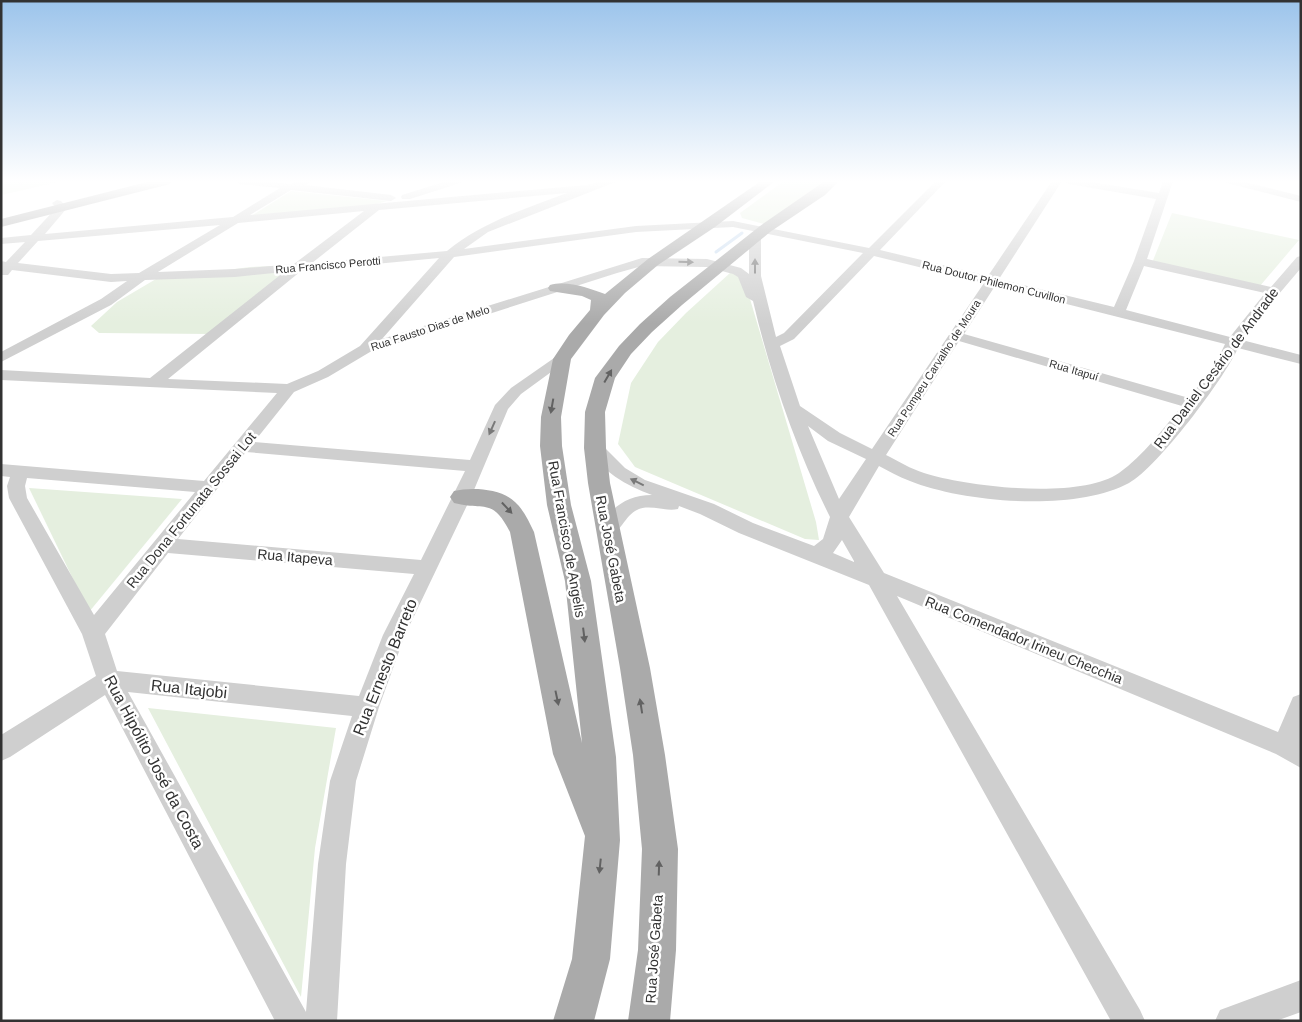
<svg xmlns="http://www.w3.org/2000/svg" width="1302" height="1022" font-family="Helvetica,sans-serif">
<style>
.green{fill:#e5efdf}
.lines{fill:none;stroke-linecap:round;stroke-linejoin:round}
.stream{stroke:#cadcf0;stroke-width:3}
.path{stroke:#cfcfcf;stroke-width:2;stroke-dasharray:1 1;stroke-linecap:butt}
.minor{fill:#cfcfcf;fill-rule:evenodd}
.major{fill:#aaa;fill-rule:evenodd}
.oneway{fill:#797979}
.oneway2{fill:#626262}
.labels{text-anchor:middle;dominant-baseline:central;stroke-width:5;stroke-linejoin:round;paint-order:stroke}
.far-street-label{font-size:11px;fill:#323232;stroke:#fff}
.street-label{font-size:14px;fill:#323232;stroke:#fff}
.near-street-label{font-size:16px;fill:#323232;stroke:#fff}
</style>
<rect width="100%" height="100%" fill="#fff"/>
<g class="green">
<path d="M1,181H63L1,195Z"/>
<path d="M784,181H828L776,223L768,225L742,218L740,213Z"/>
<path d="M291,191L387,201L373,205L251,216Z"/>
<path d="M1172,213L1299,240L1260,286L1152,263Z"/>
<path d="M270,266H289L291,274L211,334L99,333L91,326L117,302L156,279L250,267Z"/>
<path d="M730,273L737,274L745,282L816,522L819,540L805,539L635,467L618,444L631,383L658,342L686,313Z"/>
<path d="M29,488L182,499L89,612Z"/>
<path d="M148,708L336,728L315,848L301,997Z"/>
</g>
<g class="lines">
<path class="stream" d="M716,252L742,233"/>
<path class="path" d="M18,181L22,185"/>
<g class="minor">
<path d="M235,181H266L290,184L298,181H313L305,185L391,195L396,198L391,201L291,190L250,215L587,185L602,181H618L488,232L464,249L636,226L733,221L869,248L936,181H946L880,250L988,276L1052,181H1062L999,279L1114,307L1134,261L1156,199L1069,184L1064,181H1086L1159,193L1163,181H1173L1147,259L1271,287L1297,257L1301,256V268L1255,322L1242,340L1301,355V364L1238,348C1224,379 1158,467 1129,483C1076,512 965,503 910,481C899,477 889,471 879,466L849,517L884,573L1278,732L1293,697L1301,694V768L1276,754L897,596L1140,1010L1145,1021H1111L869,585L739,533L700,514L679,506L678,509C664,512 648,503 635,511C622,519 618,541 600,536L597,531C610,509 625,495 652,495C626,486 602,471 586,448L589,444L595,443L601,444L625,468L645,480L714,504L753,523L814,546L823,539L830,517C796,449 770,374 753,301L746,297L738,277L733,274L707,267L642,266L617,273L370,352L328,377L294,392L254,442L470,460L495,405L511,388L557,356H567L569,359L521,394L508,409L471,497L405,635L379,707L356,781L346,864L337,1021H275L105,695L10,757L1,761V735L96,676L82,634L9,498L7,486L10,477L1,476V464L204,481L277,393L1,380V370L150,378L284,272L235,277L145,280L111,305L1,362V352L101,299L127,281L111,282L12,270L8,275H1V261L6,262L25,242L1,244V238L31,235L56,208L52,203L57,200L61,201L67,208L45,234L233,217L280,188L240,184ZM567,193C525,209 482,222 447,251L312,263L379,210ZM364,211L294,264L235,269L158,272L238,223ZM220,225L139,273L111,274L18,263L38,241ZM733,227L863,253L784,333L776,337L761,276V238L755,235L749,238V274L741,268L707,259L642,258L382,339L454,257L636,232ZM874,256L984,283L872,449L840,433L800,406L780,346L794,339ZM439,258L360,346L318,371L287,384L168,379L301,271ZM1144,266L1265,293L1230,337L1126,310ZM995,286L1225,344L1217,361L1189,398L964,334ZM959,341L1182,406C1162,430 1144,455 1119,473C1080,500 968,487 924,473C911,469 898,461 886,455ZM808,426L828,441L866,459L839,499ZM246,452L465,471L421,560L178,539ZM27,478L195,492L94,615L27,498L25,486ZM842,540L854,561V562L833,553ZM168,553L414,574L383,635L359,696L117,671L105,634ZM128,692L352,716L330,781L318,864L306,1012Z"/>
<path d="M447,181H462L460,183L410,199H402L401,197L402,195Z"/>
<path d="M1225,181H1241L1301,196V202L1227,183Z"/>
<path d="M1301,980V1012L1276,1021H1215L1220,1010Z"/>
</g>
<g class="major">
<path d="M151,181H172L170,184L1,227V219Z"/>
<path d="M761,181H775L715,227L658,265L625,293L604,315L571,359L561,417L562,446L571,505L591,581L616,757L620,840L610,959L594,1021H553L572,959L585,836L553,754L510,532C492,497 485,511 454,503L450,497L454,491C471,487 501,488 515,502C524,510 529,522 534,532L582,743L565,581L547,505L540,446L541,417L553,359L569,335L590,310L591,300L582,296L550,291L548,288L550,285C567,280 589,288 605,294L648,259Z"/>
<path d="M825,181H839L825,195L770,232L682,305L652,332L631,354L615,378L605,412L606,448L610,483L650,668L665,755L678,849L676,950L670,1021H628L638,950L642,849L633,755L620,668L588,483L584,448L585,412L595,378L619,346L640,324L670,297L760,226Z"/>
</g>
</g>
<defs><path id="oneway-solid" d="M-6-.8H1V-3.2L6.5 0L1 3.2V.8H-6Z" transform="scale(1.25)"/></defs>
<g class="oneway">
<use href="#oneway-solid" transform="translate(686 262) rotate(1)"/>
<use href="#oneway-solid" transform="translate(755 266) rotate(-90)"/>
<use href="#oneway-solid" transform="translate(492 428) rotate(114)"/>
<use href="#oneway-solid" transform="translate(637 482) rotate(-154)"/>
</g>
<g class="oneway2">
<use href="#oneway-solid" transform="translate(608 376) rotate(-60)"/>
<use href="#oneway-solid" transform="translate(552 406) rotate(100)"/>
<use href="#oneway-solid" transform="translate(507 508) rotate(47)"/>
<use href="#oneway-solid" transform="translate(584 635) rotate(83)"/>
<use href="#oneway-solid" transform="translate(557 698) rotate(78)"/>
<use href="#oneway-solid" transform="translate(641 706) rotate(-99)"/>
<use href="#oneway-solid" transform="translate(600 866) rotate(96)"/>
<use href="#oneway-solid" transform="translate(659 868) rotate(-88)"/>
</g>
<linearGradient id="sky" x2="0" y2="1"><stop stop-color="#9cc4eb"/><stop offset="0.56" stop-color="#fff"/><stop offset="1" stop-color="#fff" stop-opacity="0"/></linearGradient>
<rect width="1302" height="324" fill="url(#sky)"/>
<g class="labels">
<g class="far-street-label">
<text transform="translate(328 265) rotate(-5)">Rua Francisco Perotti</text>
<text transform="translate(994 282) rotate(14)">Rua Doutor Philemon Cuvillon</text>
<text transform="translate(430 328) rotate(-18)">Rua Fausto Dias de Melo</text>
<text transform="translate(934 368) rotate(-57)">Rua Pompeu Carvalho de Moura</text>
<text transform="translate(1074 370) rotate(16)">Rua Itapuí</text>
</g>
<g class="street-label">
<text transform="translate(1216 368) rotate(-53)">Rua Daniel Cesário de Andrade</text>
<text transform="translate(191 510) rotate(-51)">Rua Dona Fortunata Sossai Lot</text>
<text transform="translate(567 539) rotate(80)">Rua Francisco de Angelis</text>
<text transform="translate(611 549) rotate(79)">Rua José Gabeta</text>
<text transform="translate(295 557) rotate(5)">Rua Itapeva</text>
<text transform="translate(1024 640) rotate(22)">Rua Comendador Irineu Checchia</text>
<text transform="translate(654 949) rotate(-86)">Rua José Gabeta</text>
</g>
<g class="near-street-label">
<text transform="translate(385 667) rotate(-68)">Rua Ernesto Barreto</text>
<text transform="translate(189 689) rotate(6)">Rua Itajobi</text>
<text transform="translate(154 762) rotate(62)">Rua Hipólito José da Costa</text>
</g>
</g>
<rect width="1302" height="1022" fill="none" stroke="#323232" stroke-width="5"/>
</svg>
